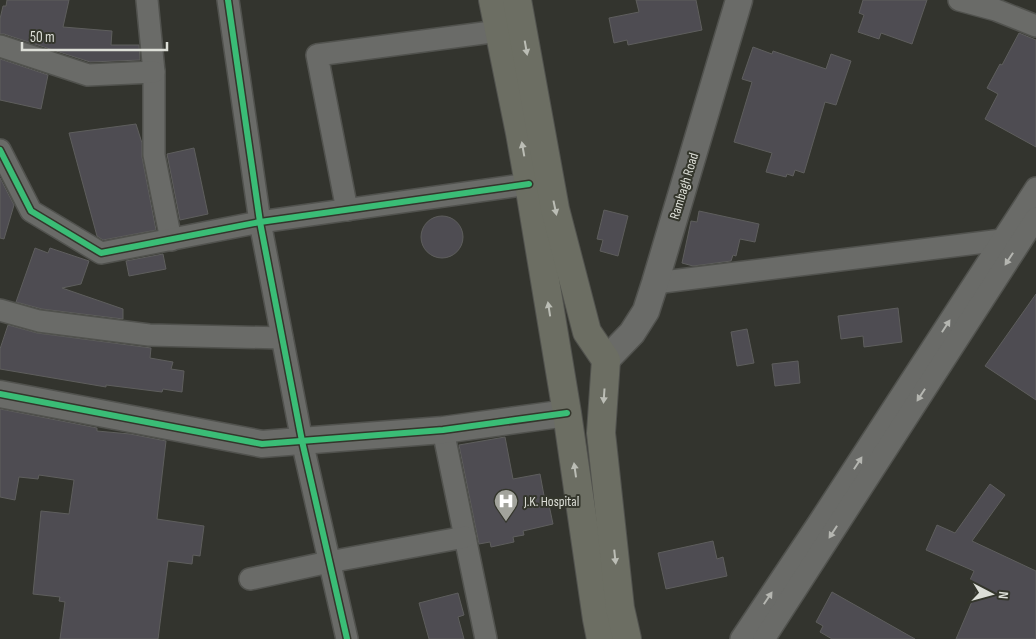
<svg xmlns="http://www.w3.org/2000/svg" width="1036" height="639" font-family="'Sofia Sans Condensed',sans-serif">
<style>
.building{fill:#4e4c52;stroke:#5e5e5d}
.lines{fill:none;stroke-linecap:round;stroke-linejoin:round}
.minor-casing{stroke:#51524e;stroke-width:24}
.tertiary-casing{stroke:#51524e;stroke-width:29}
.primary-casing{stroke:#51524e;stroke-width:30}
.minor{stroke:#6a6b68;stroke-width:21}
.tertiary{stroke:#6a6b68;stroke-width:26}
.primary{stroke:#6c6e63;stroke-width:28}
.cycleway-casing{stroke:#34362c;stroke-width:9}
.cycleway{stroke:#3abd76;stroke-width:6}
.oneway{fill:#bbbdb5}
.oneway2{fill:#b5b6b1}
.labels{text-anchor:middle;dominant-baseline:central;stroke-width:4;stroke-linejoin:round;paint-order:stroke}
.street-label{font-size:14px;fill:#dddfd8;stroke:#34362c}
.poi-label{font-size:14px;fill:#dddfd8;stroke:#34362c;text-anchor:start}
</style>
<rect width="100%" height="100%" fill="#33342e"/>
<g class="building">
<path d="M7,0H69L63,27L112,31L111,45H139L140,60L90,62L4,34H0V19L3,6H6Z"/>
<path d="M636,0H696L702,30L628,45L627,40L614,43L609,18L639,12Z"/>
<path d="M863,0H927L912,44L881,33L879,39L858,32L864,15L859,13Z"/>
<path d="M1019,33L1036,40V147L985,119L998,94L987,88L1000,64L1002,65Z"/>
<path d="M753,47L772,54L773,51L826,69L831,54L851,61L836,105L825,102L804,173L795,170L793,176L787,174L786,177L766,172L772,153L734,142L752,82L742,79Z"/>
<path d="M0,59L48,75L41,109L0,100Z"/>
<path d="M136,124L142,143V157L156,230L103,240L97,236L69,133Z"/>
<path d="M194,148L208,214L180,220L167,154Z"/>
<path d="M0,178L14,205L4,239L0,238Z"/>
<path d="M604,210L628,216L618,256L600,251L603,240L597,239Z"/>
<path d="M699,211L759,224L755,242L740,239L736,256L733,255L731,261L693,266L682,263L691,221L697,222Z"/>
<circle cx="442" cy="237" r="21"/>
<path d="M35,248L48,253L50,248L89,261L81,284L62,288L123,309V319L42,309L16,302Z"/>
<path d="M163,254L166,269L129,276L126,261Z"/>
<path d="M1036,294V400L985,366Z"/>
<path d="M898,308L902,342L864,347L863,336L841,339L838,316Z"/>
<path d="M8,325L37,333L151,348L150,358L173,362L171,369L184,371L182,392L163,389L162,392L106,385V387L0,369V349Z"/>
<path d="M747,329L754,363L737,366L731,332Z"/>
<path d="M798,361L800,383L775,386L772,364Z"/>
<path d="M0,409L97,428V431L130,434L166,441L157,519L204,526L200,556L193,555L192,564L168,561L158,639H60L65,602L59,601L60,597L33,594L41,511L69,514L74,480L39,475L38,479L19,477L15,500L0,497Z"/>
<path d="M505,437L513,479L540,474L545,501L548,500L553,524L523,531L524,535L513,537L514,542L491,547L490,542L479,544L459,445Z"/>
<path d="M990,484L1005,495L972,541L1036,571V639H956L979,585L970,580L974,571L926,550L937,525L955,533Z"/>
<path d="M713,541L717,559L723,557L727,576L666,589L658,553Z"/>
<path d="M832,592L915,639H832L820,632L823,626L816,622Z"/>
<path d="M458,593L464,615L458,617L464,639H429L419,603Z"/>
</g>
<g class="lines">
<g class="minor-casing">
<g id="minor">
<path d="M147,0L154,72V155L171,240"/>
<path d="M228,0L260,222L302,441L347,639"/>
<path d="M959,0L996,10L1036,26"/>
<path d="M0,46L88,75L154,72"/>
<path d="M0,150L31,211L101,253L260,222L529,184"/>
<path d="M347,210L317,55L499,31"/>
<path d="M655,283L1002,240"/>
<path d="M0,310L39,321L149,335L282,338"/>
<path d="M443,430L486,639"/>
<path d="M250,579L329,562L465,537"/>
<path d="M741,639L819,522L1036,188"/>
<path d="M764,639L1036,218"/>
</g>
</g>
<g class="tertiary-casing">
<g id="tertiary">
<path d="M606,360L632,333L646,311L655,283L739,0"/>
<path d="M0,394L262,444L443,430L567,413"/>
</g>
</g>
<g class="primary-casing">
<g id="primary">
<path d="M493,0L520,133L529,184L567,413L597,619L601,639"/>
<path d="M517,0L555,209L587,332L606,360L601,433L602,442L620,608L627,639"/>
</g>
</g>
<use href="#minor" class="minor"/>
<use href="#tertiary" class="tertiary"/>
<use href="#primary" class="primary"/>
<g class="cycleway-casing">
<g id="cycleway">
<path d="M228,0L260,222L302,441L347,639"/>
<path d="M0,150L31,211L101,253L260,222L529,184"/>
<path d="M0,394L262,444L443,430L567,413"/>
</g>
</g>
<use href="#cycleway" class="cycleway"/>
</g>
<defs><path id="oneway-solid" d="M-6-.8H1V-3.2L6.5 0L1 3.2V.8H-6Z" transform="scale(1.25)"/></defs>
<g class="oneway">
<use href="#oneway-solid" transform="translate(526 48) rotate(80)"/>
<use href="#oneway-solid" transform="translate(523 149) rotate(-100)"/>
<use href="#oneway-solid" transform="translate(555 208) rotate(78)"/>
<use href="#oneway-solid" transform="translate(549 309) rotate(-99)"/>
<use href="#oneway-solid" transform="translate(604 396) rotate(94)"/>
<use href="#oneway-solid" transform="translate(575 470) rotate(-98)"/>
<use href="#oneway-solid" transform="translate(615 557) rotate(84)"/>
</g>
<g class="oneway2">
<use href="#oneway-solid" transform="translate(1009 259) rotate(123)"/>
<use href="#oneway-solid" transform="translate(946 326) rotate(-57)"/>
<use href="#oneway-solid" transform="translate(921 395) rotate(123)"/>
<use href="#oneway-solid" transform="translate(858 463) rotate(-57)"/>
<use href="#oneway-solid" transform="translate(833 532) rotate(123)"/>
<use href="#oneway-solid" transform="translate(768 598) rotate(-56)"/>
</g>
<defs>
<g id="hospital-pin" transform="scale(1.25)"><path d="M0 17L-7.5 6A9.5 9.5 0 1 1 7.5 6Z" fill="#a2a39c" stroke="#34362c"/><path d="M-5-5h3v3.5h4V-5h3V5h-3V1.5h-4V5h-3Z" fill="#fff"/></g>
</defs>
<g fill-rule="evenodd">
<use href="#hospital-pin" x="506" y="501"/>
</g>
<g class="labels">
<g class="street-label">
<text transform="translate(684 186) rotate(-73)">Rambagh Road</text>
</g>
<g class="poi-label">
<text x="524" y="501">J.K. Hospital</text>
</g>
</g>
<g transform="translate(991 594) rotate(96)" stroke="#34362c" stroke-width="4" paint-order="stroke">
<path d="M0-4L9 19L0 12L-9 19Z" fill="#dddfd8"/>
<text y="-8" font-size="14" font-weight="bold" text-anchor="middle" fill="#dddfd8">N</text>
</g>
<path d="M22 42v8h145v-8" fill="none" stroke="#dddfd8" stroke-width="2.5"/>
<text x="30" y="42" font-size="15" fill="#dddfd8" stroke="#34362c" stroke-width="4" paint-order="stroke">50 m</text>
</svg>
